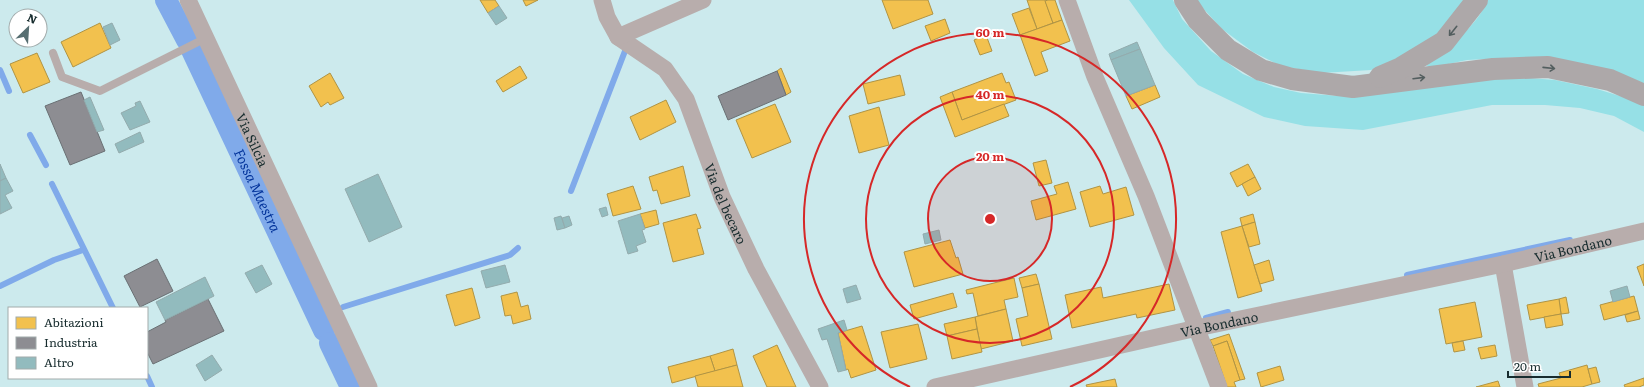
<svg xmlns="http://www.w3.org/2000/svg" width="1644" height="387" font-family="Literata,serif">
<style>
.green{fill:#96e0e6}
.homes{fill:#f2c14e;stroke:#b09444}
.industry{fill:#8d8d92;stroke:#6a7074}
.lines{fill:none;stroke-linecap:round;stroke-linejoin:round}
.stream{stroke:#80aaea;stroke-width:6}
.canal{stroke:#80aaea;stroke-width:22}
.building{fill:#92bbbe;stroke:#93abad}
.service{stroke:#b8adac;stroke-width:8}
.minor{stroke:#b8adac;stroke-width:17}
.motorway{stroke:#ada8a9;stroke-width:22}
.oneway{stroke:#535e5f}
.ring{fill:none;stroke:#d62828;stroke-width:2}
.labels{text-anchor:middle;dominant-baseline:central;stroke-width:4;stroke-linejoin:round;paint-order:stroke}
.street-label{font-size:13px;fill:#172c2e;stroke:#fff}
.water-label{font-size:14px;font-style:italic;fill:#03349b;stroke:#fff}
.centre{fill:#d62828;stroke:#fff;stroke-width:2}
.ring-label{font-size:12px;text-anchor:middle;font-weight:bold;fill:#d62828;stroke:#fff;stroke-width:4;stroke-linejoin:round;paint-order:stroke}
</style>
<rect width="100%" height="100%" fill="#cceaed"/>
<g class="green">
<path d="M1129,0H1173L1182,19L1211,51L1243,74L1274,87L1301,93L1339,96L1463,81L1517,77L1555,80L1597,89L1636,101L1644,105V132L1614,116L1580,108L1545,105H1492L1363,130L1305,126L1264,117L1198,85L1164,48Z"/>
<path d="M1197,0H1466L1438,37L1404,59L1371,70L1321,73L1281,66L1253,52L1222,29L1200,5Z"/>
<path d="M1488,0H1644V86L1523,57L1467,60L1430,68L1425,64C1449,46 1475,29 1488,0Z"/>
</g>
<g class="homes">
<path d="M480,0H495L499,6L488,13Z"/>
<path d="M523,0H538L526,6Z"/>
<path d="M882,0H928L933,14L893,29Z"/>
<path d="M1027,0H1045L1053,23L1037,29Z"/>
<path d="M1048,0H1055L1062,20L1053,23L1045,1Z"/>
<path d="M1029,8L1037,29L1020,35L1012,14Z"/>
<path d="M945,19L950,33L931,41L925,26Z"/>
<path d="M1062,20L1070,41L1041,52L1048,71L1035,76L1020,35Z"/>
<path d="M100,23L111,48L73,67L61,42Z"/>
<path d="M986,35L992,51L980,55L974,40Z"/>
<path d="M37,53L50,82L23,93L10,64Z"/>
<path d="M520,66L527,78L503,92L496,81Z"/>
<path d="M781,68L791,92L786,95L777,71Z"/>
<path d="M330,73L344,98L330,105L328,102L321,107L309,86Z"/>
<path d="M1002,73L1006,83L1009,82L1016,100L962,120L952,92Z"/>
<path d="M900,75L905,95L868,104L863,84Z"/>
<path d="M1155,85L1160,97L1132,109L1126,96Z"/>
<path d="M952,92L962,120L1004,104L1009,116L955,137L940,97Z"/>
<path d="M666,100L676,122L640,140L630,117Z"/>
<path d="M775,104L791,142L752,158L736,120Z"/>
<path d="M879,107L889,145L859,153L849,116Z"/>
<path d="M1046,160L1052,183L1039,186L1033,163Z"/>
<path d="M1248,164L1255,177L1237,187L1230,173Z"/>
<path d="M683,166L690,196L661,204L657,190L653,191L649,177Z"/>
<path d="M1255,177L1261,189L1248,196L1242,184Z"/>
<path d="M1068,182L1076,209L1036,220L1031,201L1057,194L1054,186Z"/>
<path d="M633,186L641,209L613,216L607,194Z"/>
<path d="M1100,186L1103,194L1126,187L1134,215L1090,227L1080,192Z"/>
<path d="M656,210L659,224L645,228L640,214Z"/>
<path d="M696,214L701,228L697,229L704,254L673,262L663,223Z"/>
<path d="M1253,214L1255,222L1242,226L1240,218Z"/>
<path d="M1255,222L1260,244L1249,247L1242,226Z"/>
<path d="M1242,226L1262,291L1238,298L1221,232Z"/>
<path d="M950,240L956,258L958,257L963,274L914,287L904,252Z"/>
<path d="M1269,260L1274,280L1260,284L1254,265Z"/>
<path d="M1644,264V286L1637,267Z"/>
<path d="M1036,274L1039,284L1022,288L1019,278Z"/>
<path d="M1014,278L1018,297L1004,300L1006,309L978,316L973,293L967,294L966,290Z"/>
<path d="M1039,284L1052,339L1022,346L1016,319L1028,316L1022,288Z"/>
<path d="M1169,284L1175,310L1137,318L1136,314L1072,328L1065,295L1101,287L1103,298Z"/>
<path d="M472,288L480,318L455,326L446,295Z"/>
<path d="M517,292L521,307L528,305L531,319L513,324L511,315L505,316L501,296Z"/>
<path d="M953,293L957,307L914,319L910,305Z"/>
<path d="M1634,296L1638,311L1604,320L1600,305Z"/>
<path d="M1566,297L1569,313L1561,314L1559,299Z"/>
<path d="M1559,299L1561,314L1530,320L1527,305Z"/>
<path d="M1475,302L1482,337L1446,344L1439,309Z"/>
<path d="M1006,309L1013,341L981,349L975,317Z"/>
<path d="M1638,311L1640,319L1627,322L1625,315Z"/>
<path d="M1561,314L1563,325L1546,328L1544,317Z"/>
<path d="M975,317L977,329L947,336L944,324Z"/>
<path d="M918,324L927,359L890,368L881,332Z"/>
<path d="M862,326L876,370L851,378L848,369L846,370L838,333Z"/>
<path d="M977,329L982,352L952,359L947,336Z"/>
<path d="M1229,334L1245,379L1240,380L1227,341L1213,346L1210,340Z"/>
<path d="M1227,341L1240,380L1234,382L1236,387H1227L1213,346Z"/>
<path d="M1463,341L1465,350L1454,352L1452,343Z"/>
<path d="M777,345L796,387H767L753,356Z"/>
<path d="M1495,345L1497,356L1481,359L1478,348Z"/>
<path d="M733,349L737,365L715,371L710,356Z"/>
<path d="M710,356L715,371L672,383L668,367Z"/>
<path d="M737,365L743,387H698L695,376Z"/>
<path d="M1587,365L1592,384L1582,387H1539L1538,384L1561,378L1559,373Z"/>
<path d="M1280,366L1284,380L1261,387L1257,373Z"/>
<path d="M1596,367L1600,382L1592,384L1588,369Z"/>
<path d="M1644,378V385L1639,387H1625L1624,385Z"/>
<path d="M1115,379L1117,387H1087L1086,385Z"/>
<path d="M1498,381L1500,387H1476Z"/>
</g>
<g class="industry">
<path d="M777,71L786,95L728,120L718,96Z"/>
<path d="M81,92L105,151L70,165L45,106Z"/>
<path d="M157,259L173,291L140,307L124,276Z"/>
<path d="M208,299L224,331L153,364L147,352V332L166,322L165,320Z"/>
</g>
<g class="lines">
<g class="stream">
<path d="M0,70L9,91"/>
<path d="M30,135L46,165"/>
<path d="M52,184L113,308"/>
<path d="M571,191L625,51"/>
<path d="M1407,275L1570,240"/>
<path d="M0,286L54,260L83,250"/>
<path d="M343,307L510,255L518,248"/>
<path d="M1206,318L1228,312"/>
<path d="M147,376L152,387"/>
</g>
<g class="canal">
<path d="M166,0L187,40"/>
<path id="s1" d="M192,50L324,330"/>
<path d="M330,343L351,387"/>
</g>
</g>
<g class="building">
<path d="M499,6L507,18L496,25L488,13Z"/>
<path d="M112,23L120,40L110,45L103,27Z"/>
<path d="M1137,42L1140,49L1111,60L1109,54Z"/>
<path d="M1140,49L1155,85L1126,96L1111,60Z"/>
<path d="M90,97L104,130L97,132L84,100Z"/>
<path d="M140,101L150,122L130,130L121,113L136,106L135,103Z"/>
<path d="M140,132L144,142L119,153L115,144Z"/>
<path d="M0,164L6,178L0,181Z"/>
<path d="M378,174L402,227L369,242L345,189Z"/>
<path d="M6,178L13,191L5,195L12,208L0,214V181Z"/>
<path d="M606,207L608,215L602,217L599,209Z"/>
<path d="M640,214L645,229L642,230L646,242L636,246L638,251L628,254L618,221Z"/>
<path d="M561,216L565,228L557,230L554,218Z"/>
<path d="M569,216L572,225L565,228L562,218Z"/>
<path d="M939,230L941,240L925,244L923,234Z"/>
<path d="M262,265L272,284L256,293L245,273Z"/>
<path d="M505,265L510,282L486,288L481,271Z"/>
<path d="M205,277L214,296L165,320L156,302Z"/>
<path d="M856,285L861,299L847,303L843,289Z"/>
<path d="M1627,286L1630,297L1613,302L1610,291Z"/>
<path d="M844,320L847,330L838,333L846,370L838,372L827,339L822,340L818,329Z"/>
<path d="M212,355L222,370L205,381L196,365Z"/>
</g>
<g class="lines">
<path class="service" d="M53,53L62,77L100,91L206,38"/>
<g class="minor">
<path id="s2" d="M188,0L369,387"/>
<path id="s3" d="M602,0L607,17L618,37L665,69L686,99L722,197L756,269L820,387"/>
<path d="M1067,0L1095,77L1146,196L1219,387"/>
<path d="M618,37L703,0"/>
<path d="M1503,264L1525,387"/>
<path id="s4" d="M935,387L1197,328L1503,264L1644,231"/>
</g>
<g class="motorway">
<path d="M1185,0L1198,20L1228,50L1261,70L1292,79L1353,87L1493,69L1548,67L1610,80L1644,95"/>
<path d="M1380,77L1401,68L1444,42L1477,0"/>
</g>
</g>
<defs><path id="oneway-shaft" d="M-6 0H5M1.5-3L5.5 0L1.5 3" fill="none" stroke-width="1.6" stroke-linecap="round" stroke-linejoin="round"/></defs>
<g class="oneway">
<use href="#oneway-shaft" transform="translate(1453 31) rotate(129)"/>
<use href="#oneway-shaft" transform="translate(1549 68) rotate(6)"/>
<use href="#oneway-shaft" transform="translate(1419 78) rotate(-7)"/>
</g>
<circle cx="990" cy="219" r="62" fill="#d62828" fill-opacity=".12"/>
<g class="ring">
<circle cx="990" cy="219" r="62"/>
<circle cx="990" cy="219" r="124"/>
<path d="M910 387A186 186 0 1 1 1070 387"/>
</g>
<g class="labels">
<g class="street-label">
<text stroke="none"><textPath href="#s2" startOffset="154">Via Silcia</textPath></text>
<text stroke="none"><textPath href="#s3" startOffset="246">Via del becaro</textPath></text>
<text stroke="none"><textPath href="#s4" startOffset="653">Via Bondano</textPath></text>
<text stroke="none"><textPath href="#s4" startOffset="291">Via Bondano</textPath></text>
</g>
<g class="water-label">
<text stroke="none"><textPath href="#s1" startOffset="155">Fossa Maestra</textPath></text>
</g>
</g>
<circle cx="990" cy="219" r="6" class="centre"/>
<g class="ring-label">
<text x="990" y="37">60 m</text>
<text x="990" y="99">40 m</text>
<text x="990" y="161">20 m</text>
</g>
<rect x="8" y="307" width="140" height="72" fill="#ffffff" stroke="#a2abab"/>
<rect x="16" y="317" width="20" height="12" fill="#f2c14e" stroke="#a2abab"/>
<text x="44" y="327" font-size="12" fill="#172c2e">Abitazioni</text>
<rect x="16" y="337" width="20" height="12" fill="#8d8d92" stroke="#a2abab"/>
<text x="44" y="347" font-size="12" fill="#172c2e">Industria</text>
<rect x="16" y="357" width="20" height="12" fill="#92bbbe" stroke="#a2abab"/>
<text x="44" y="367" font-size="12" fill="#172c2e">Altro</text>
<g transform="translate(28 28) rotate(25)"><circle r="19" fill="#ffffff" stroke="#a2abab"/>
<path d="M0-3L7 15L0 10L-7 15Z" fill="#566e71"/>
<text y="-6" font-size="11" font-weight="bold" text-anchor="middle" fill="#172c2e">N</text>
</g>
<path d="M1508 371v6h62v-6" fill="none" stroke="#172c2e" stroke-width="2"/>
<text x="1514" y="371" font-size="12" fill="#172c2e" stroke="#ffffff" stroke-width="3" paint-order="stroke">20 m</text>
</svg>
